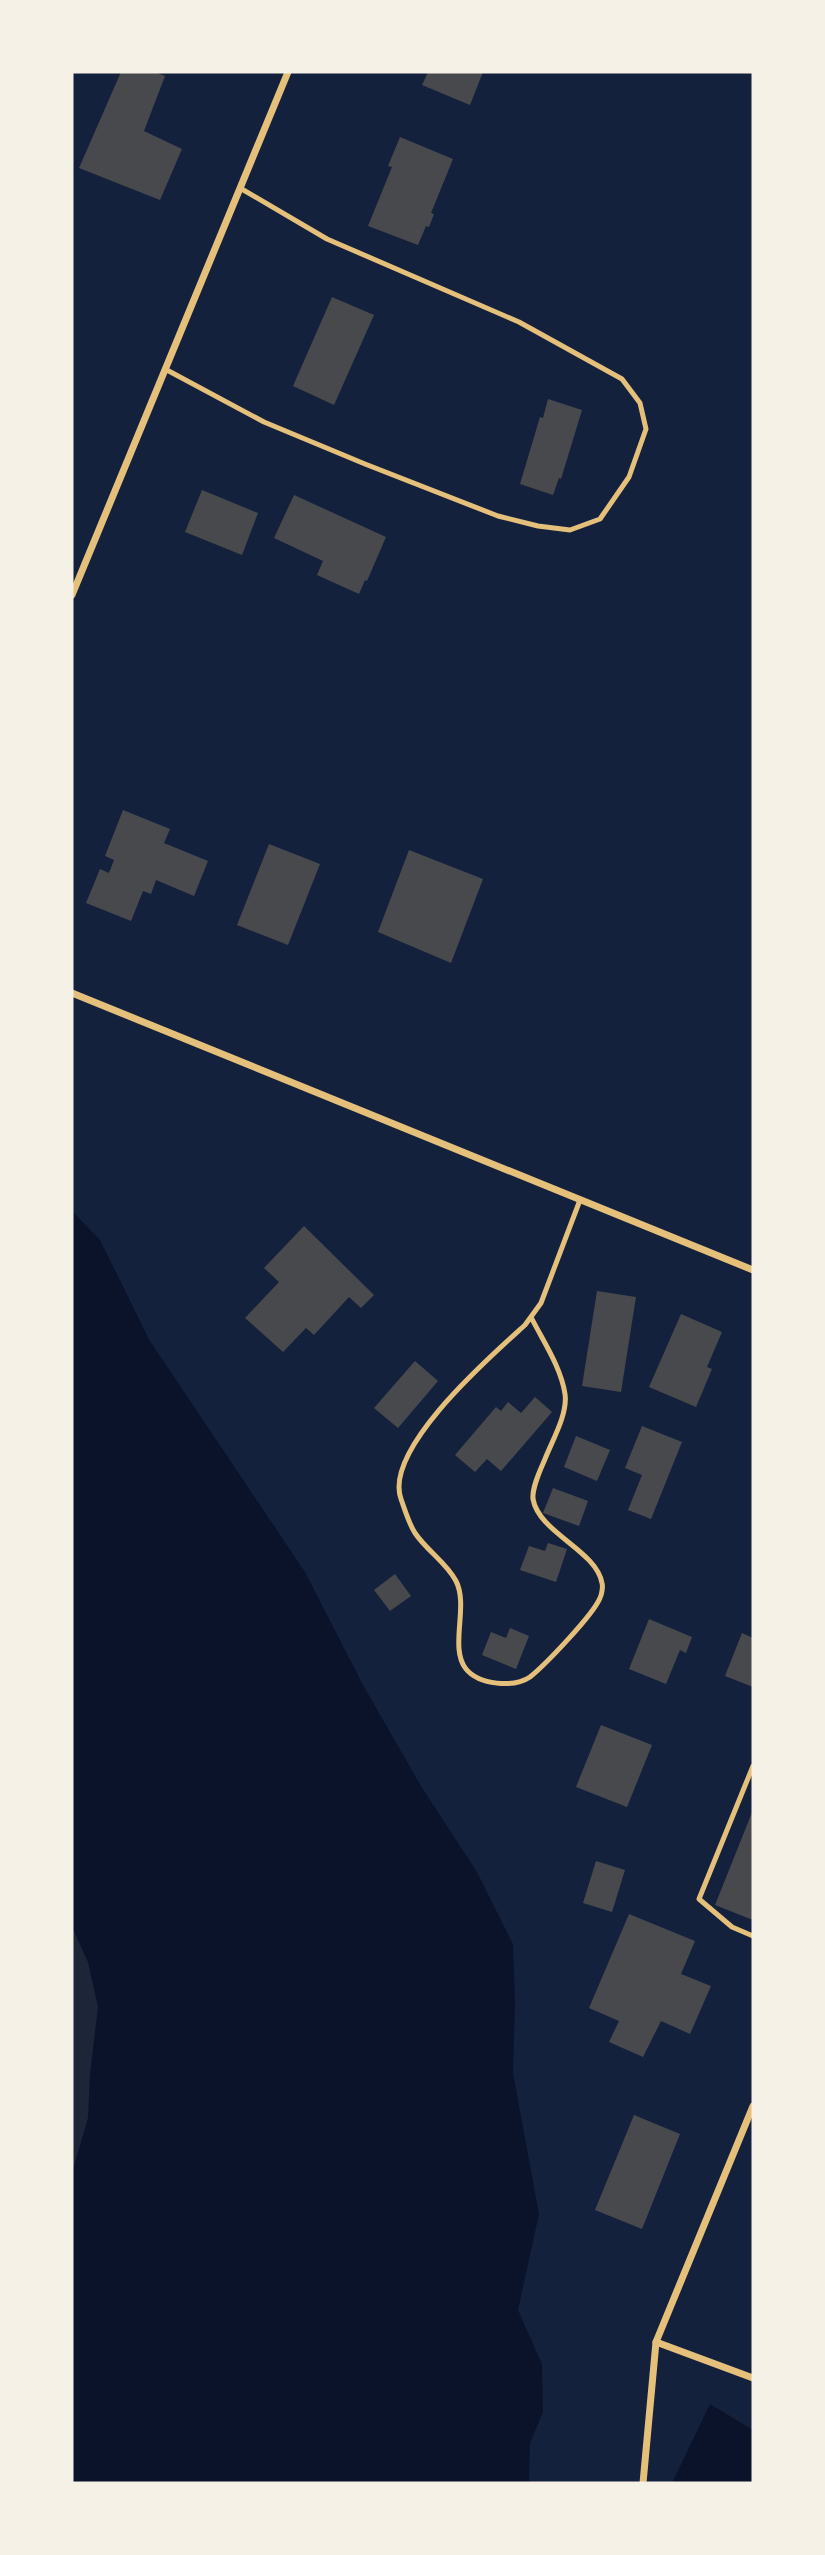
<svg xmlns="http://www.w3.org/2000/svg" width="825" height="2555" font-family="Ubuntu,sans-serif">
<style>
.green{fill:#1d2539}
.water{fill:#0b132b}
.building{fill:#48494c}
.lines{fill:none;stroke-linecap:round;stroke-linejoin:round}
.service{stroke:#e5c07b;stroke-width:5}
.minor{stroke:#e5c07b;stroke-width:7}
</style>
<rect width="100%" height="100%" fill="#14213d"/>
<path class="green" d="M72,1927L88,1962L98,2007L90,2075L88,2118L72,2173Z"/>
<g class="water">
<path d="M72,1211L100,1240L150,1341L305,1572L363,1685L421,1786L477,1872L513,1944L515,2004L513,2073L539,2214L518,2310L542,2364L543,2412L530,2443L529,2483H72V2173L88,2118L90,2075L98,2007L88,1962L72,1927Z"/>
<path d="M710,2404L753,2430V2483H672Z"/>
</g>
<g class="building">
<path d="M121,72H155L165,76L144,131L182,149L160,200L79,168Z"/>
<path d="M428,72H483L470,105L422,85Z"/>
<path d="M400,137L453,159L431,213L434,214L429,227L426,226L418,245L368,226L392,167L388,166Z"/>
<path d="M332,297L374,315L334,405L293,386Z"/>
<path d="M548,399L582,410L561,479L559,478L553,495L520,484L540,417L543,418Z"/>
<path d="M202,490L258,513L242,555L185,532Z"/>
<path d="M294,495L386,537L367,581L365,580L359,594L317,575L323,561L274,538Z"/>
<path d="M123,810L170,829L164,843L208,861L194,896L156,880L151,894L143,891L131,921L86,903L100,869L109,873L114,860L105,856Z"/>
<path d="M269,844L320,864L288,945L237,925Z"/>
<path d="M409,850L483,879L451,963L378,932Z"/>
<path d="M304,1226L374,1295L361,1308L349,1297L314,1335L306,1328L283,1352L245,1318L279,1282L264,1268Z"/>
<path d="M597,1291L636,1297L621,1392L582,1386Z"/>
<path d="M681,1314L722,1332L707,1367L712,1369L696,1407L649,1387Z"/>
<path d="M415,1361L438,1381L398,1428L374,1408Z"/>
<path d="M535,1397L552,1412L501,1471L487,1459L475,1472L455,1455L496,1407L501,1411L508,1402L521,1413Z"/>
<path d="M642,1426L682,1442L651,1519L628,1510L642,1475L625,1468Z"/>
<path d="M576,1436L610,1450L597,1481L564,1467Z"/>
<path d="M553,1488L588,1501L579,1526L543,1513Z"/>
<path d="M548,1543L567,1549L556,1582L520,1570L529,1546L545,1551Z"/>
<path d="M395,1574L411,1596L390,1611L374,1590Z"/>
<path d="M649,1619L692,1637L686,1653L680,1650L666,1684L629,1669Z"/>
<path d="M510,1628L529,1636L516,1669L482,1655L491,1632L506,1638Z"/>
<path d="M742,1633L753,1638V1687L725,1676Z"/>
<path d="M601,1725L652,1745L627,1807L576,1787Z"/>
<path d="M753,1810V1920L715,1905Z"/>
<path d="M596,1861L625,1870L612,1912L583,1903Z"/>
<path d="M629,1914L695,1941L681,1974L711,1986L690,2034L661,2021L643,2057L609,2042L619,2021L589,2008Z"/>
<path d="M634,2115L680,2134L642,2229L595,2210Z"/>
</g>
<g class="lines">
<g class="service">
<path d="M165,369L264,422L365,464L498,516L538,526L570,530L600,519L629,477L646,429L640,403L622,379L519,322L327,239L240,188"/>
<path d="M531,1317C543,1341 561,1367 565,1394C568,1414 552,1441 545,1459C540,1471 532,1487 533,1499C539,1533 596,1550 602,1583C603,1586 602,1594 600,1598C593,1615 545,1665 530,1677C514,1688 479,1685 466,1669C449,1648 469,1606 456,1581C446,1562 427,1551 415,1533C409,1524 405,1510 401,1499C383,1449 492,1355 525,1325L541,1303L580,1200"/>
<path d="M753,1766L699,1899L732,1927L753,1936"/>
</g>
<g class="minor">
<path d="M72,595L288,72"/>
<path d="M72,993L753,1270"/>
<path d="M656,2342L753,2378"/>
<path d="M643,2483L656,2342L753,2106"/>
</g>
</g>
<rect width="825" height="2555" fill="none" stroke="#f6f1e7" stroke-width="147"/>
</svg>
